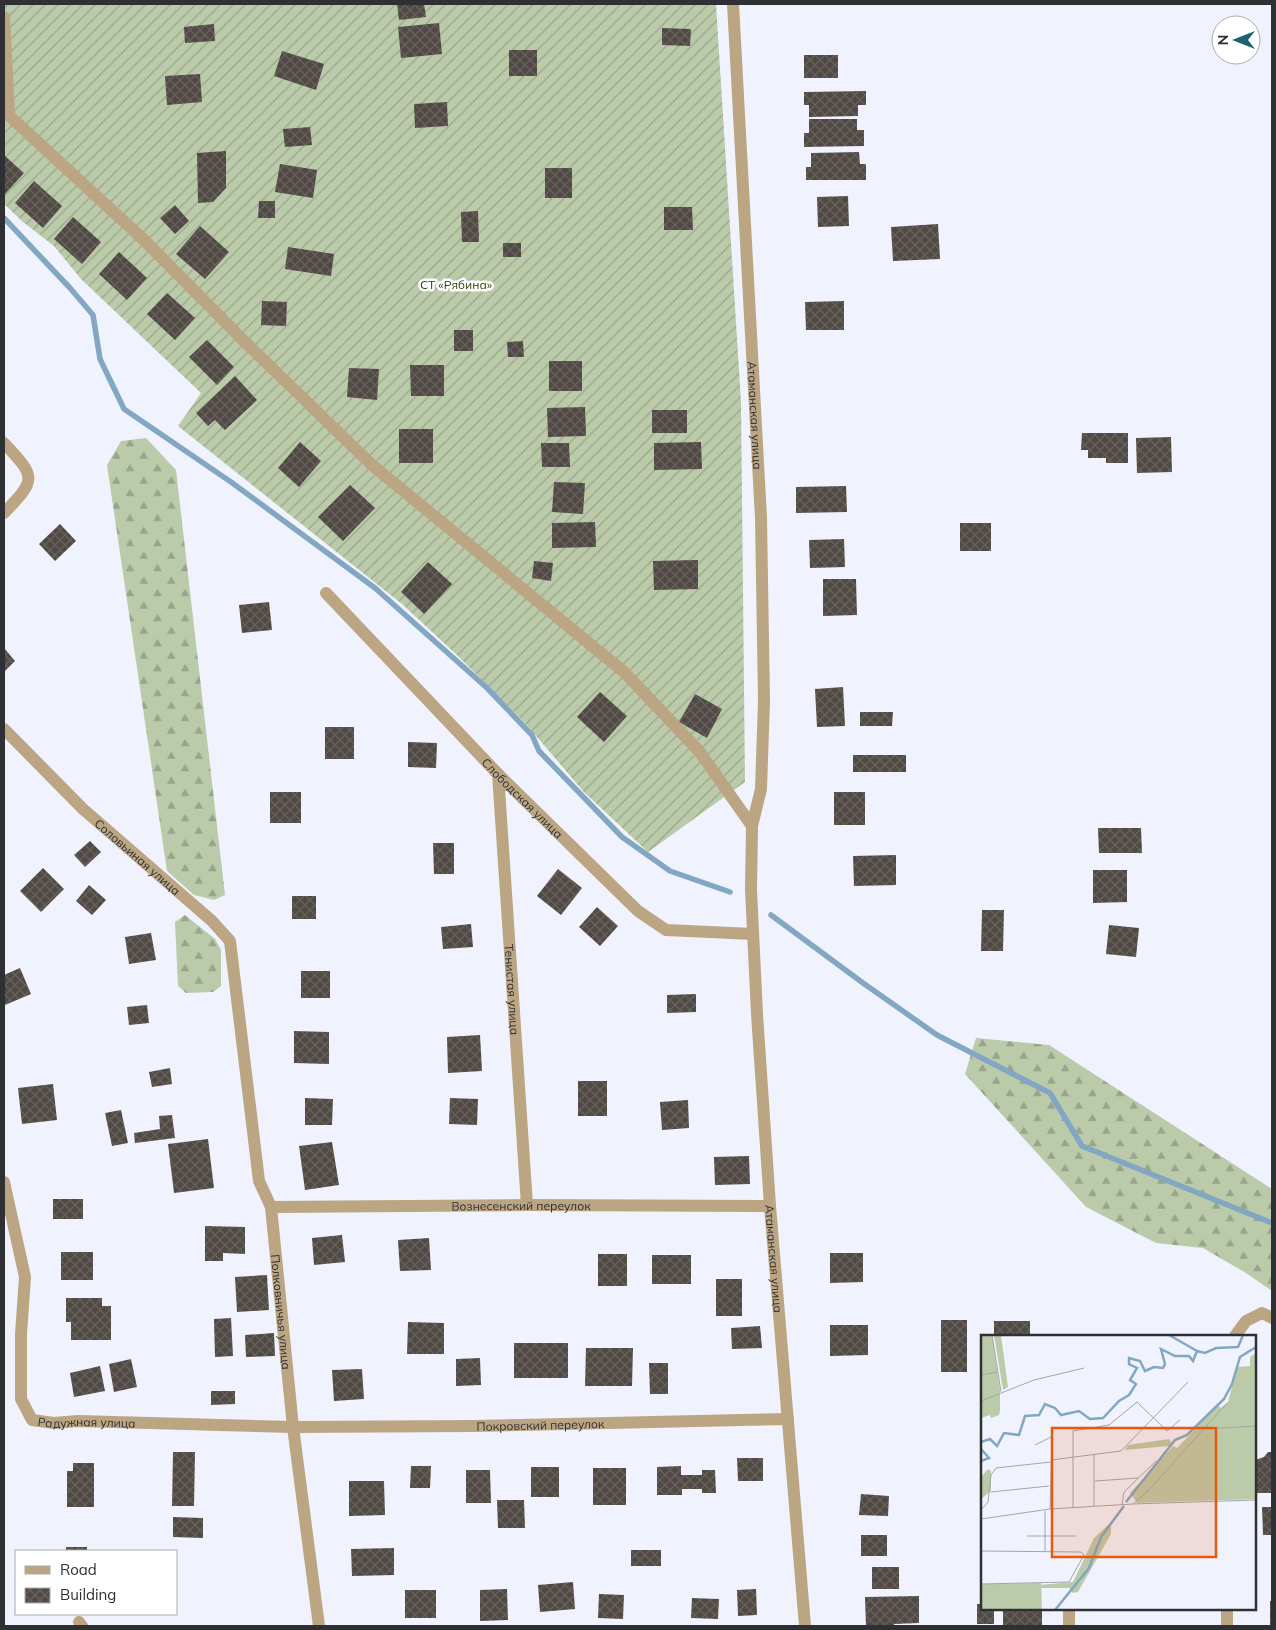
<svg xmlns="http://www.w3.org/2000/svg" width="1276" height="1630" font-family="Mulish,sans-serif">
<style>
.forest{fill:url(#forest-firs)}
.garden{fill:url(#garden-furrows)}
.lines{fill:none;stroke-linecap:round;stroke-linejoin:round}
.stream{stroke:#82a7c3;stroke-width:5.5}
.building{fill:url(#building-cross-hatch)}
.street{stroke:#bca583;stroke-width:12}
.labels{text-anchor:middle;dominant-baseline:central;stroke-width:5;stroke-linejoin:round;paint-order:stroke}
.park-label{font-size:12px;fill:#2b4205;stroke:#fff}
.street-label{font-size:12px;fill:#2e3033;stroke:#fff}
.inset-river{fill:none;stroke:#82a7c3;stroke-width:2.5}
.inset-road{fill:none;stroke:#a2a5ac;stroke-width:1}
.view{fill:#e8590c;fill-opacity:0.15;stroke:#e8590c;stroke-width:2.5}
.inset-edge{fill:none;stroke:#2e3033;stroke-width:2.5}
</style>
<defs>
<pattern id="forest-firs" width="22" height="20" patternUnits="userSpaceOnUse" patternTransform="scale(1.25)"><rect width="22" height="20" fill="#bbcbaa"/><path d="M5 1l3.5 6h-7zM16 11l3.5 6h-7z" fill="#98a58b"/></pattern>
<pattern id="garden-furrows" width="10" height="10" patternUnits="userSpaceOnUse" patternTransform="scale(1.25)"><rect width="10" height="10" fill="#bbcbaa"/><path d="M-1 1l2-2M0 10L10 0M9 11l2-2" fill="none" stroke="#98a58b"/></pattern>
<pattern id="building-cross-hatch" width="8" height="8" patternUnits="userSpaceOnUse" patternTransform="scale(1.25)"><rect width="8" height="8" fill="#514944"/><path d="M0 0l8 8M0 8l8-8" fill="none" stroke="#67615d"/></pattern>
</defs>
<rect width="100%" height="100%" fill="#f0f3fd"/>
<g class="forest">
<path d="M146,438L176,470L225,895L214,900L194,895L167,871L107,465L121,441Z"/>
<path d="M185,915L215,939L221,950V986L213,992L186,993L178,986L175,922Z"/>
<path d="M976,1038L1049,1045L1272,1189V1291L1246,1273L1203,1248L1156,1243L1086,1207L965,1074Z"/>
</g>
<path class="garden" d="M4,4H716L741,402L745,782L648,852L584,792L525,723L459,657L402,604L178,426L201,393L81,279L54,246L23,222L4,204Z"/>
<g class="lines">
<g class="stream">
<path d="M4,218L70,288L93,315L100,359L124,409L231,482L375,588L487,688L532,735L539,751L622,837L670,871L730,892"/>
<path d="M771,915L863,983L937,1035L1050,1093L1082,1146L1272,1223"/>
</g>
</g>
<g class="building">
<path d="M397,4H424L426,17L399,20Z"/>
<path d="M439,23L442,54L401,58L398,27Z"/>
<path d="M214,24L215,41L185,43L184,27Z"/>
<path d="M662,28L691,29L690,46L662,45Z"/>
<rect x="509" y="50" width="28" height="26"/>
<path d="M282,51L324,64L316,90L274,76Z"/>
<rect x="804" y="55" width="34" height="23"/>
<path d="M200,74L202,102L167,105L165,76Z"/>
<path d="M866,91V105H858V116L809,117V105H804V92Z"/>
<path d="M447,102L448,126L415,128L414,104Z"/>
<path d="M809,119H857V130H864V146L804,147V133H809Z"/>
<path d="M310,127L312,145L285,147L283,129Z"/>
<path d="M226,151V188L213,202L198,203L197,153Z"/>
<path d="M859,152L860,164H866V180H806V167H811V153Z"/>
<path d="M4,155L24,173L4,195Z"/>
<path d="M280,164L317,170L313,198L275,192Z"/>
<rect x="545" y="168" width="27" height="30"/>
<path d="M34,181L62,206L43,228L15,203Z"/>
<path d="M848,196L849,226L818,227L817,197Z"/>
<path d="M259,201H275V218H258Z"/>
<path d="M175,205L189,221L175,234L160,218Z"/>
<path d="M664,207H692L693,230H664Z"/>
<path d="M478,211L479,242H462L461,212Z"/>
<path d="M73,217L101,242L82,264L54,239Z"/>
<path d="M938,224L940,259L893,261L891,227Z"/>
<path d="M200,226L229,252L205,279L176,254Z"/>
<rect x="503" y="243" width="18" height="14"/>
<path d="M288,247L334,254L331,276L285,269Z"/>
<path d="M119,252L147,278L127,300L99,274Z"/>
<path d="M167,293L195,318L175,340L147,314Z"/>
<path d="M262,301L287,302L286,326L261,325Z"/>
<path d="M844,301V330H806L805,302Z"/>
<rect x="454" y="330" width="19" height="21"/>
<path d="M207,340L234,367L217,385L189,357Z"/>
<path d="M523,341L524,357H508L507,342Z"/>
<rect x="549" y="361" width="33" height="30"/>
<path d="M410,365H444V396H411Z"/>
<path d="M349,368L379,369L377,400L347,397Z"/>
<path d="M235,376L257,400L225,430L215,420L208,426L196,413Z"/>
<path d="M585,407L586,436L548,437L547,408Z"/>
<rect x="652" y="410" width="35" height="23"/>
<rect x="399" y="429" width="34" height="34"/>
<path d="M1082,433H1128V463H1106V458H1088V450H1081Z"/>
<path d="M1171,437L1172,472L1137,473L1136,438Z"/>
<path d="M300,442L321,461L299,487L278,468Z"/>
<path d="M701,442L702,469L654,470V443Z"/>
<path d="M541,443H569L570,467H542Z"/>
<path d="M554,482L585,483L583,514L552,512Z"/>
<path d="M350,485L375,508L343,541L318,517Z"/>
<path d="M846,486L847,512L796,513V487Z"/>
<path d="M595,522L596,547L552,548V523Z"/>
<rect x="960" y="523" width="31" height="28"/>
<path d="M60,524L76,541L55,561L39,544Z"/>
<path d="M844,539L845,567L810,568L809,540Z"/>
<path d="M698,560V589L654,590L653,561Z"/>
<path d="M534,561L553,563L551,581L532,578Z"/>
<path d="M428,562L452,584L424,614L401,592Z"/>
<path d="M823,579H856L857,615L823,616Z"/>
<path d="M269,602L272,630L242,633L239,605Z"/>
<path d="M4,648L15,661L4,672Z"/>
<path d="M843,687L845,726L817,727L815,689Z"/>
<path d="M600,692L627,716L604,742L577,717Z"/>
<path d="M695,694L722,709L707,738L679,722Z"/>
<path d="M860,712H893L892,726H860Z"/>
<rect x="325" y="727" width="29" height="32"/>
<path d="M408,742L437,743L436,768L408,767Z"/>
<rect x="853" y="755" width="53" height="17"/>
<rect x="270" y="792" width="31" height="31"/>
<rect x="834" y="792" width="31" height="33"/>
<path d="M1098,828H1141L1142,853H1099Z"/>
<path d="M90,841L101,852L85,867L74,855Z"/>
<path d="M433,843H454V874H434Z"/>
<path d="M896,855V885L854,886L853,856Z"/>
<path d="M43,868L64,889L41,912L20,891Z"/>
<path d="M558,869L582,888L561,915L537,896Z"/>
<path d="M1093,870H1127V902L1093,903Z"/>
<path d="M89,885L106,900L92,915L76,901Z"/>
<rect x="292" y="896" width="24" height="23"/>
<path d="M597,907L618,926L600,946L579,927Z"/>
<path d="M982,910H1004L1003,951H981Z"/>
<path d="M471,924L473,947L443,949L441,927Z"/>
<path d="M1109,925L1139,928L1136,957L1106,954Z"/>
<path d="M151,933L156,960L129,964L125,937Z"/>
<path d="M20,968L31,994L5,1005L4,1001V975Z"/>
<rect x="301" y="971" width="29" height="27"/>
<path d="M696,994V1012L667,1013V995Z"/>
<path d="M147,1005L149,1023L129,1025L127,1007Z"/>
<path d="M294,1031L329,1032V1064L294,1063Z"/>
<path d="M480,1035L482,1071L448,1073L447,1037Z"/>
<path d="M170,1068L172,1084L152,1087L149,1072Z"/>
<rect x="578" y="1081" width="29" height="35"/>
<path d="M53,1084L57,1120L22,1124L18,1088Z"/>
<path d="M305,1098L333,1099L332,1125H305Z"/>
<path d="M450,1098L478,1099L477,1125L449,1124Z"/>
<path d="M688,1100L689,1128L662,1130L660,1102Z"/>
<path d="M121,1110L128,1143L112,1146L105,1113Z"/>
<path d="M172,1115L175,1138L135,1143L134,1133L160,1129L159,1116Z"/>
<path d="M208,1139L214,1188L174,1193L168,1144Z"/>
<path d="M332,1142L339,1185L305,1190L299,1146Z"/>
<path d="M749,1156L750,1184L715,1185L714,1157Z"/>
<rect x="53" y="1199" width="30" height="20"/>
<path d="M205,1226L245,1227V1254L223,1253V1261H205Z"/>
<path d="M342,1235L345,1262L314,1265L312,1238Z"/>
<path d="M429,1238L431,1270L400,1271L398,1240Z"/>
<rect x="61" y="1252" width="32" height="28"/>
<path d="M830,1253H863V1282L830,1283Z"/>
<rect x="598" y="1254" width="29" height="32"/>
<rect x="652" y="1255" width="39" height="29"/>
<path d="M267,1275L269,1310L237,1312L235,1277Z"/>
<rect x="716" y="1279" width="26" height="37"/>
<path d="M66,1298H102V1306H111V1340H71V1322H66Z"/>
<path d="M231,1318L233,1356L215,1357L214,1319Z"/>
<rect x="941" y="1320" width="26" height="52"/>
<rect x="994" y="1321" width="36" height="15"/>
<path d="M408,1322L444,1323V1354H407Z"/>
<path d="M830,1325H868V1355L830,1356Z"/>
<path d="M760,1326L762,1348L732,1349L731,1328Z"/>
<path d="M274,1333L275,1356L246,1357L245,1335Z"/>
<rect x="514" y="1343" width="54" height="35"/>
<path d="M586,1348H633L632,1386H585Z"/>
<path d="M480,1358L481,1385L456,1386V1359Z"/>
<path d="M131,1359L137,1387L114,1392L109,1364Z"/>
<path d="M649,1363H668V1394H650Z"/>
<path d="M100,1366L105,1391L74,1397L70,1373Z"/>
<path d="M362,1369L364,1399L334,1401L332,1370Z"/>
<path d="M211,1391H235V1404L211,1405Z"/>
<path d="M173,1452H195L194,1506H172Z"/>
<path d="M1268,1452H1272V1493H1255V1460L1264,1457Z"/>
<path d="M737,1458H763V1481H738Z"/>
<path d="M73,1463H94V1507H67V1471H73Z"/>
<path d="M411,1466H431L430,1488H410Z"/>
<path d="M681,1466V1475H702V1470H715L716,1493H702V1489H682V1495H657V1467Z"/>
<rect x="531" y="1467" width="28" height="30"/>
<rect x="593" y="1468" width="33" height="37"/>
<path d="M466,1470H490L491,1503H466Z"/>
<path d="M349,1481H384L385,1515L349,1516Z"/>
<path d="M861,1494L889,1496L888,1516L859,1515Z"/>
<path d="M497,1500H524L525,1528H498Z"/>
<path d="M1262,1507H1272V1535H1263Z"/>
<path d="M173,1517L203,1518V1538L173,1537Z"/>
<rect x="861" y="1535" width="26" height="21"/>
<rect x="66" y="1547" width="21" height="4"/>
<path d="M394,1548V1575L352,1576L351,1549Z"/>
<rect x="631" y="1550" width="30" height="16"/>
<rect x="872" y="1567" width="27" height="22"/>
<path d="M573,1582L575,1609L540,1612L538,1585Z"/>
<path d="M507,1589L508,1620L480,1621V1590Z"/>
<path d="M756,1589L757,1615L738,1616L737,1590Z"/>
<rect x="405" y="1590" width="31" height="28"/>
<path d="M599,1594L624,1595L623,1619L598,1618Z"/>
<path d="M919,1596V1623L894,1624V1626H866L865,1597Z"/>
<path d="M692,1598L719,1599L718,1619L691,1618Z"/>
<rect x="1270" y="1601" width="2" height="25"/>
<path d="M977,1604H982V1609H994V1624H977Z"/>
<rect x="1003" y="1609" width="39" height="17"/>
</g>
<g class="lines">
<g class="street">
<path id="s1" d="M733,4L761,518L764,701L761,789L752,826"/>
<path d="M4,17L9,114"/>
<path id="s2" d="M4,111L145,241L246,343L372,465L624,672L699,751L752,826L751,890L757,1014L770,1206L805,1626"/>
<path d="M4,443C36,477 37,479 4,513"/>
<path id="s3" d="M326,593L498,774L638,911L666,930L753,934"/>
<path id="s4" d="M4,729L83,809L212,921L230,941L259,1181L271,1207L293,1427L319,1626"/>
<path id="s5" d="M498,774L527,1205"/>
<path id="s6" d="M4,1182L25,1277L21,1334V1399L32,1420L54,1423L78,1421L293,1427L473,1426L788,1419"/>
<path id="s7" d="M271,1207L527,1205L770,1206"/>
<path d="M1235,1336L1246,1321L1262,1313L1272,1318"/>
<path d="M1069,1609V1626"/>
<path d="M79,1622L82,1626"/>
<path d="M1227,1626V1609"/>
</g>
</g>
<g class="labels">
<g class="park-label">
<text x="456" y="284">СТ «Рябина»</text>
</g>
<g class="street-label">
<text stroke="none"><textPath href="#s1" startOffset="412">Атаманская улица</textPath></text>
<text stroke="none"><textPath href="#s3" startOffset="284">Слободская улица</textPath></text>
<text stroke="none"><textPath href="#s4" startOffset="185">Соловьиная улица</textPath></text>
<text stroke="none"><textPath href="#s5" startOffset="216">Тенистая улица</textPath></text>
<text stroke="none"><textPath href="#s7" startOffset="250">Вознесенский переулок</textPath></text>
<text stroke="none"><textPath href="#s2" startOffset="1471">Атаманская улица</textPath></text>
<text stroke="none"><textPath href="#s4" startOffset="686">Полковничья улица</textPath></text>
<text stroke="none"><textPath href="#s6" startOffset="298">Радужная улица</textPath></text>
<text stroke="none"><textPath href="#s6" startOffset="752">Покровский переулок</textPath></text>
</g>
</g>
<g transform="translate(981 1335)">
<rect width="275" height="275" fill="#f0f3fd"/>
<path d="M13,0H20L27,52L22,55ZM188,104L191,108L188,111L144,115L147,110ZM7,134L10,136V156L0,164V142ZM127,190L130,192V199L97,257L92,258L88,253H57L58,250L92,247L113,203Z" fill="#bbcbaa"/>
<path d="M0,0H11L19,55V76L18,80L10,83L9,80L0,83ZM275,18V164L156,168L149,158L192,111L196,113L237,70L240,73L247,67L256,32L269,31V22ZM60,248L61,275H0V249Z" fill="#bbcbaa"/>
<path class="inset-river" d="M188,0L216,16M0,107L9,104L16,111L23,98L38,100L44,81L58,80L64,69L74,73L80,80L98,76L109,84L122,83L138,66L148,60L155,49L149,45L156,33L148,29V23L159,26L164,36L173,32L182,33L184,29L180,14L194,21H208L212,26L216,16L224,18L235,13L257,12L262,0M0,114L8,123L0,126M145,167L194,105L206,100L243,64L251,49L259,22L275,12M74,275L108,233L120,202L143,171"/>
<path class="inset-road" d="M11,0L20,57M0,40L17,37M0,66L53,45L103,33M224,94L275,91M54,110L70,102M113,120V171M70,125L140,116L207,47M114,146L157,143M10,157L68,151M141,169L143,157L175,126M152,169L275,165M92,173V96L128,90L156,67L186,96L199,85M69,174L71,101M0,175L7,167L10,140L15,133L70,127M0,184L69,174L152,169L167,156L246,68M46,201H95M0,216L100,217L103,220L88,247L0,249M64,217V176"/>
<path class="view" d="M71,93H235V222H71Z"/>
<rect width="275" height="275" class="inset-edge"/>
</g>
<rect width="1276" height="1630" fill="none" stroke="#2e3033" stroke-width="10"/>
<rect x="15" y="1550" width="162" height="65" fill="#ffffff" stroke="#abacad"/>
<rect x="25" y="1566" width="25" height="8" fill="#bca583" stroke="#abacad"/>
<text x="60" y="1575" font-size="15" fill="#2e3033">Road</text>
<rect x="25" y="1588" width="25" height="15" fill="url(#building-cross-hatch)" stroke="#abacad"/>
<text x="60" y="1600" font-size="15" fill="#2e3033">Building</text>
<g transform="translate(1236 40) rotate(270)"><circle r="24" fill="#ffffff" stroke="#abacad"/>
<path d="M0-4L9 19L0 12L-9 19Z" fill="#1a6470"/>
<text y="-8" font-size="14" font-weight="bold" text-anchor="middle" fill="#2e3033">N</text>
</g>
</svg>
